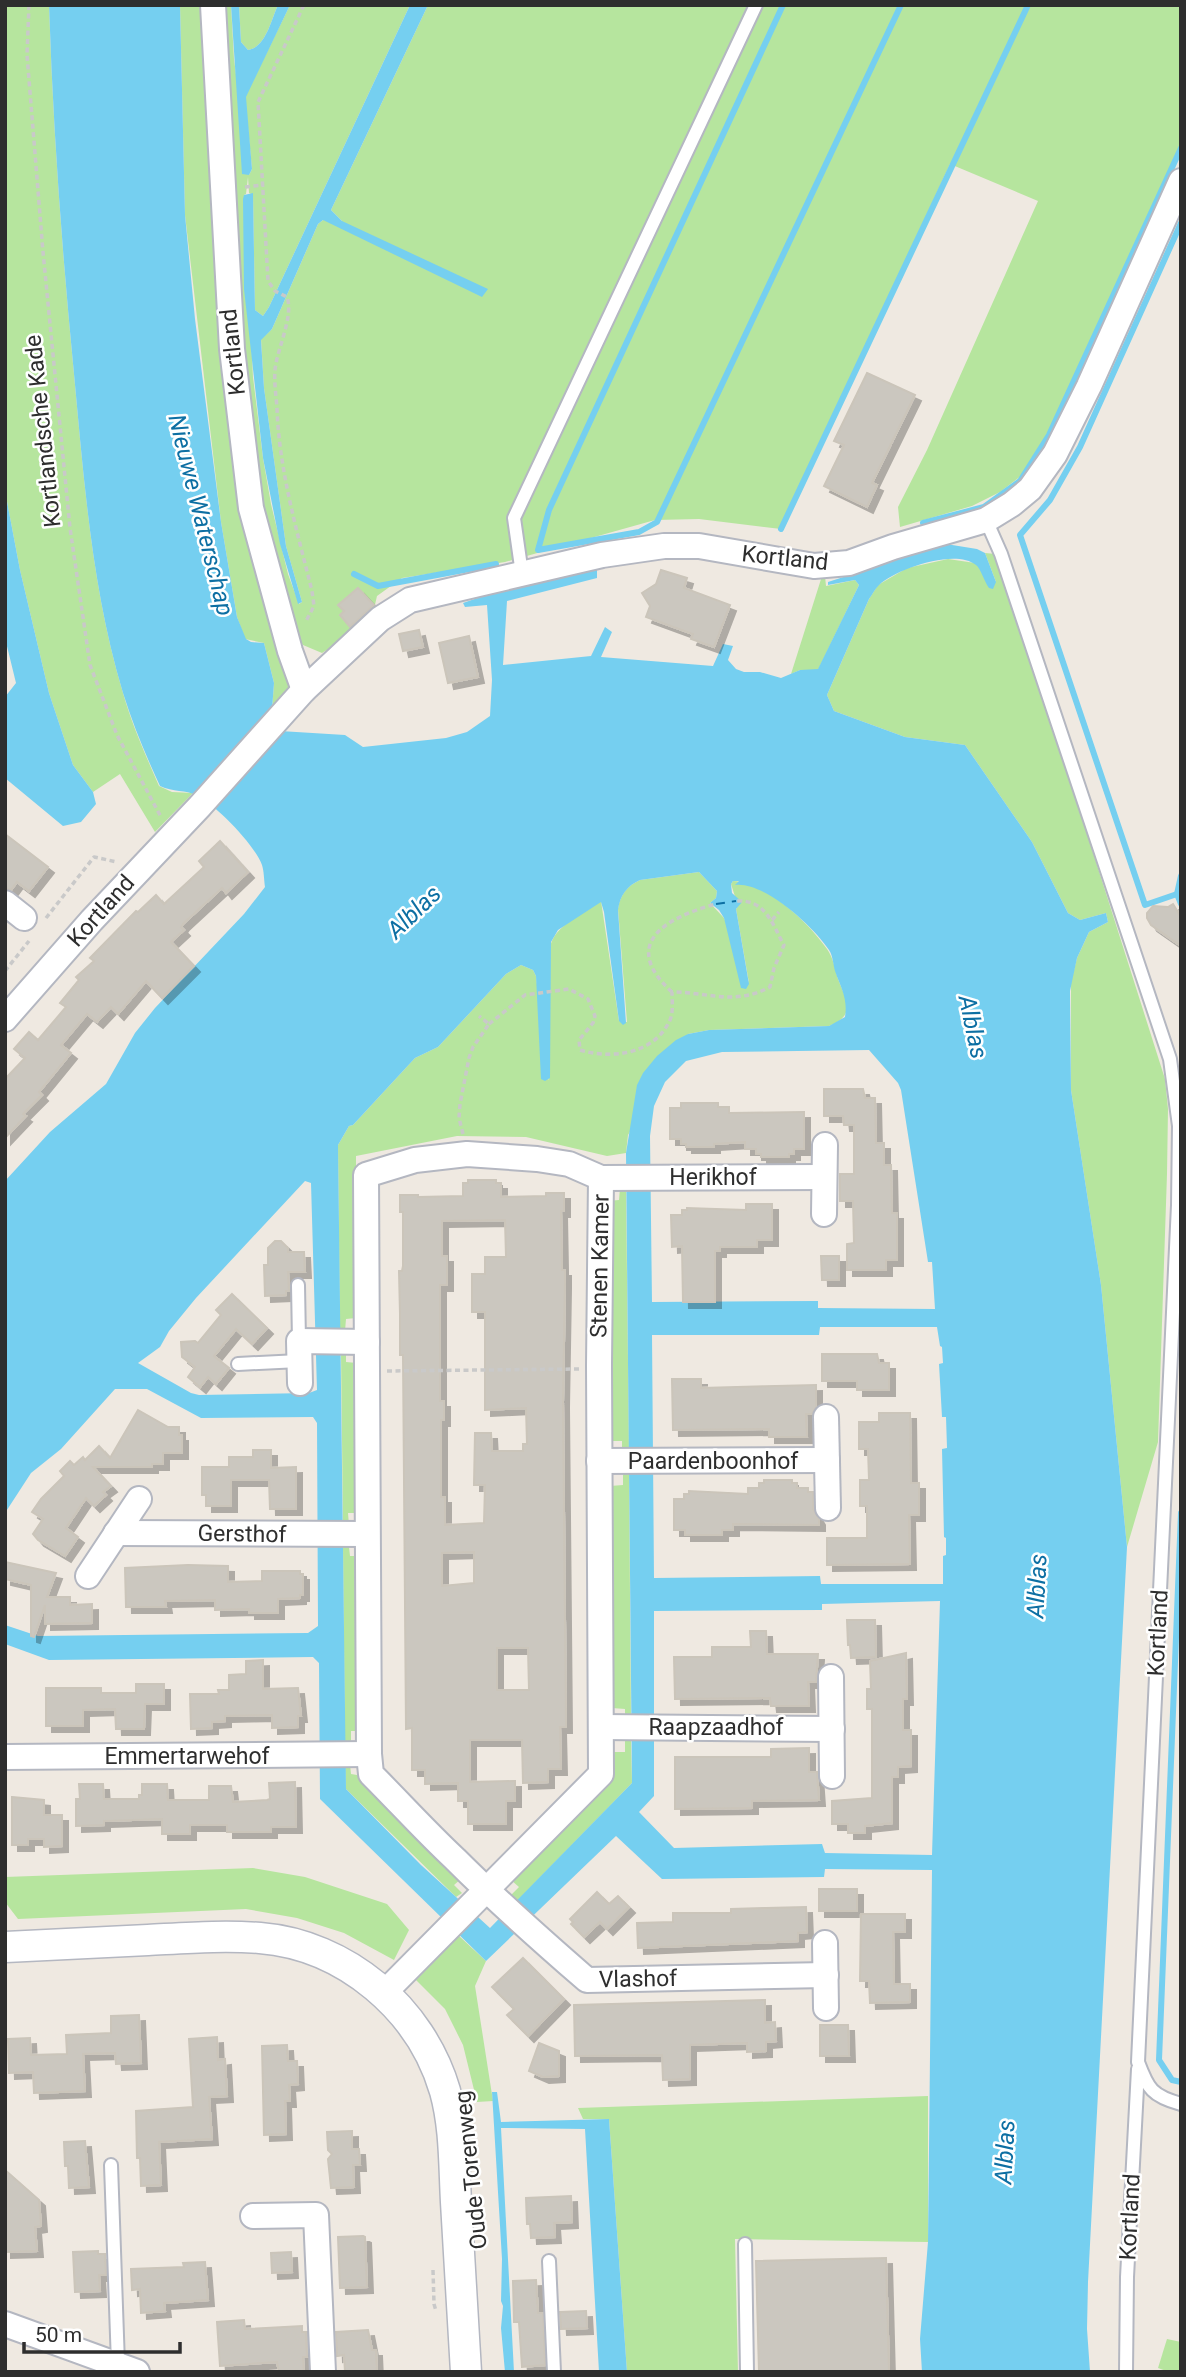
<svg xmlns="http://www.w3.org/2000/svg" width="1186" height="2377" font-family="Roboto,sans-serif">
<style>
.green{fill:#b6e59e}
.water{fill:#75cff0;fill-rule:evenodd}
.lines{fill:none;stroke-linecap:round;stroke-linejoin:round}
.stream{stroke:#75cff0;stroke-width:6}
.ferry{stroke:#0d6fa3;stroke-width:2;stroke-dasharray:9 7;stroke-linecap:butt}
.building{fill:#cbc7bf;stroke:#cbc5ba;stroke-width:2;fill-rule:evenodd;filter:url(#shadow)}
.service-casing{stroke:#b4b7c1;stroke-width:16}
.minor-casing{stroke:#b4b7c1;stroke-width:28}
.tertiary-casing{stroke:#b4b7c1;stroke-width:33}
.path{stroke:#c9c9c9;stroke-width:3.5;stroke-dasharray:5 3.5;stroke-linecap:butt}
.service{stroke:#fff;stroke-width:12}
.minor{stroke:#fff;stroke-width:24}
.tertiary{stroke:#fff;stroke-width:30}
.labels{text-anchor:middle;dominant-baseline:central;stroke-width:5;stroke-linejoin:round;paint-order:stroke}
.street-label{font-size:23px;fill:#2e2e2e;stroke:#fff}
.water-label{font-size:24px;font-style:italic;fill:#0d6fa3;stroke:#fff}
</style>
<defs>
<filter id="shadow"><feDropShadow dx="6" dy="6" stdDeviation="0" flood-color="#0004"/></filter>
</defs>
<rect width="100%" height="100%" fill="#efe9e1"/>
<g class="green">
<path d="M5,5H49C53,129 62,251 74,374C84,481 92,590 123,693C132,725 146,756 159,786L172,792L193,793L155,832L120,774L93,792L73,765L49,693L20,570L5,491Z"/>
<path d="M180,5H204L229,431L272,636L291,692L272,710L274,683L264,643L245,639L237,617L221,522L185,215Z"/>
<path d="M220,5H231L234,59L249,175L252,169L245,97L290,5H410L269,307L263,316L255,310L253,195L249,193L248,177L246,194L244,195L253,377L263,458L271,504L288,574L299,604L302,602L286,546L264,388L261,339L272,329L318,224L323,220L342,221L331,210L428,5H1181V143L1076,382L1043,449L1021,476L1000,492L972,506L900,527L898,507L927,450L1038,201L950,164L781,529L699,519L655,520L505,562L402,578L377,596L374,609L333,646L322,653L303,645L288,625L250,448Z"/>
<path d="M239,5H278C271,20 266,47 248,50L241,42Z"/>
<path d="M985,553L996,554L1008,585L1165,1079L1168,1109L1167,1174L1158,1442L1127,1547L1101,1285L1071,1090V982L1077,958L1089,932L1108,922L1106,913L1080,920L1068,913L1032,842L965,745L905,737L834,711L827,695L869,599L878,585L907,568L948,559L975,563L996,582Z"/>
<path d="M822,576H825L826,586L855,580L859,585L818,670H800L791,674Z"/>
<path d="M699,872L717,891L716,898L710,903L724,918L749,983L736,909L738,906L731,884L733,881C767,883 808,922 827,949C833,957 835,969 838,979C847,1002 856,1015 829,1026L709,1030L688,1034L628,1135L626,1153L607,1156L526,1137L457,1136L356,1156V1318L346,1319L345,1331L340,1333L338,1145L349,1126L353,1125L415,1058L438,1047L506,974L521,965L533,970L536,976L548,1080L550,1076V948C553,926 584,913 601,901L619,1021L627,1022L618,909C620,895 627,886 640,880Z"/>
<path d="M626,1187L629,1451L622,1450V1441H610L607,1201L619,1200L620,1188Z"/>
<path d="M341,1353H346V1362L357,1363L359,1513H348L349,1525H343Z"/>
<path d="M629,1471L631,1719L625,1718V1709L612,1708L610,1486L623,1485V1472Z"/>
<path d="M343,1547H349L350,1556H358L361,1731H351V1744L345,1743Z"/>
<path d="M631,1738L632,1783L516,1902L510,1896L519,1887L511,1880L611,1752H625V1739Z"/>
<path d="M345,1764H350L351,1774L357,1775L462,1878L454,1885L462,1893L456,1897L346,1789Z"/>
<path d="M253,1868L305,1877L387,1904L409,1930L394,1960L344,1933L297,1918L246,1909L18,1919L5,1902V1877Z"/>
<path d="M459,1936L486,1961L475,1986L493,2101L477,2102L463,2045L445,2009L416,1980Z"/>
<path d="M928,2096V2242L735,2239L738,2372H627L609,2119H583L578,2108Z"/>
<path d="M1167,2339L1181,2342V2372H1169L1158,2368Z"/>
</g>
<g class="water">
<path d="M49,5H180L185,215L195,319L221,522L237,617L246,639L251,642L264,643L274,683L272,710L280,731L345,735L363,747L446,738L467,732L490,716L492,680L487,605L465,607L463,603L495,592L597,568V578L507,601L503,665L591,656L605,627L612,632L601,657L713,666L723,644L733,646L728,660L736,669L744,672H760L781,678L800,670L818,669L859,585L855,580L828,585V582L946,544L977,549L985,553L996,582L993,589L989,588C984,581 981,569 976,565C955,548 896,569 879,585C875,589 872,595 869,599L827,695L834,711L905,737L965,745L1032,842L1068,913L1080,920L1106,913L1108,922L1089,932L1077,958L1070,991L1071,1090L1101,1285L1127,1547L1088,2282L1087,2329L1090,2372H922L920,2339L928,2242L932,1870L825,1869L824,1877L662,1879L616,1836L486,1961L320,1799L319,1663L313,1657L49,1660L5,1644V1625L38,1636L308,1633L318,1626L317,1423L313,1417L201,1418L147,1389H115L61,1449L31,1473L5,1513V1181L50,1132L106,1084L135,1033L155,1008L244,914L265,887C264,880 264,871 262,865C255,845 215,804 196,795C186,790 173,792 160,786C146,756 133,725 123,693C92,590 84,481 74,374C62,251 53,129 49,5ZM699,872L717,891L716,898L710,903L719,910L724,918L741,988L746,989L749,984L736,909L742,902L732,893L731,884L733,881H739L735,885C764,881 814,927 829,950C833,956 833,964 835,971C841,988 848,999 845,1017L829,1026L709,1030L688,1034L676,1040L657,1056L643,1073L637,1085L626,1153L632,1783L490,1928L421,1865L346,1789L338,1145L349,1126L353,1125L415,1058L438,1047L506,974L521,965L533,970L536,976L541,1079L545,1081L550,1078L551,942L558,930L601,902L604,912L619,1021L623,1025L626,1023L618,910C620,895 627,886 640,880ZM869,1050L898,1083L901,1090L928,1262H932L935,1309L818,1308V1301L652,1302L650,1136L654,1106L665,1082L686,1061L722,1052ZM305,1181L311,1183L317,1390L309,1393L199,1395L191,1393L138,1363L160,1347L169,1331L196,1298ZM820,1327H937L940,1346L942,1347L943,1363L939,1364L942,1417H946L947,1448L942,1449L944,1537L946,1538V1555L943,1556V1584H821L820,1576L654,1578L652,1335H819ZM940,1601L932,1855L825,1853L822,1844L674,1848L639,1812L654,1796V1611L822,1610V1604Z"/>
<path d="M231,5H239L241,42L248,50C266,47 271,20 278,5H290L246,97L252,169L249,175L242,174Z"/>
<path d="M410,5H428L331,210L342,221L488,289L482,297L323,220L318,224L272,329L261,340L264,388L286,546L302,602L298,604L280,544L263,458L244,289L243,199L244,195L253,193L255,310L263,316L269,307Z"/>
<path d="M5,491L20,570L49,693L73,765L93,792L96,804L81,822L63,826L5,778V697L16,683L5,638Z"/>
<path d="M492,2092H497L501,2122L609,2119L627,2372H599L585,2129L501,2128L514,2372H505L501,2328L503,2306L501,2301L502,2259Z"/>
</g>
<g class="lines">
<g class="stream">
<path d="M783,5L549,510L538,550L639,532L657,522L901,5"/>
<path d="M923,523L984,507L1020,481L1049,435L1181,148"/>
<path d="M781,529L1028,5"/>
<path d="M354,574L378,586L496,564"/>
<path d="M1181,876L1177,894L1181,904"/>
<path d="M1177,894L1145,905L1020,535L1050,500L1080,447L1181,223"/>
<path d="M1181,1513L1159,2060L1172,2080L1181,2082"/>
</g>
<path class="ferry" d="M716,904L736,901"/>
</g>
<g class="building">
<path d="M867,373L915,395L872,483L877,485L867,507L824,486L844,445L834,441Z"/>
<path d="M661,570L687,578L684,588L730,605L714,647L691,639L693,634L646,617L650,606L642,593L656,584Z"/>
<path d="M358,588L374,605L350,627L340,615L344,611L338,605Z"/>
<path d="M419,630L423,647L403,651L399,634Z"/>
<path d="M469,636L478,677L448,683L439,643Z"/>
<path d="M5,834L48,867L29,891L17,882L11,890L5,888Z"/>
<path d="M220,841L248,872L226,893L222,888L183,924L181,927L184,930L171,942L194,966L162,998L146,981L118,1014L111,1007L97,1022L87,1014L61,1045L71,1053L39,1092L42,1095L23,1114L26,1116L5,1138V1079L25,1058L14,1049L29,1032L38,1040L66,1007L60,1003L79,980L76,977L94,961L90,958L136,911L138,912L156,895L164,904L204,867L199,861Z"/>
<path d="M1173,904L1181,917V946L1151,925L1147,918V913L1153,906L1168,907Z"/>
<path d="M824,1089H863L865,1098H875L876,1143H884V1165H891L892,1213H897V1260H886V1270H847V1244L854,1243L853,1201H840V1174H854V1125H844L843,1116H824Z"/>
<path d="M681,1103H718V1107H729V1113L804,1112V1149H794V1154H789V1157H761V1154H756V1149H745V1142L714,1144V1147H686V1144H681V1139H670V1108H681Z"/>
<path d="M468,1180H496V1183H501V1197L546,1196V1193H564V1211H561L562,1265V1270H565V1283L563,1402L566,1727H560L561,1769H548V1782L523,1783L522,1740H470V1782L515,1781V1801H506V1824H468V1801H458V1783L425,1784V1770H412V1728L406,1729L403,1355H400V1314L399,1271H402L403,1266V1212H400V1195H418V1197L463,1196V1183H468ZM505,1220L506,1257H485V1274H472V1312H485V1410L526,1408L527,1444H523V1451H492L491,1433H475L474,1485H485L484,1523L445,1525V1497H441V1420H444V1401H440V1285H447V1256H442V1221ZM474,1552V1583L442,1586V1553ZM497,1648H528L529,1690H497Z"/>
<path d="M746,1204H772V1240H757V1247H720V1251H715V1302H683L682,1246L672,1247L671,1215H682V1210H687V1208L746,1210Z"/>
<path d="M275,1241H281L288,1248V1252H304L305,1272H288L289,1291H286V1295L265,1296L264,1265H268V1248Z"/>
<path d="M821,1256H839V1280H822Z"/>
<path d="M232,1294L267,1328L252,1344L236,1329L214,1356L229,1368L216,1384L208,1377L200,1387L188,1377L195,1367L182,1357L181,1342L195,1341L198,1343L221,1315L216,1310Z"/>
<path d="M822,1354H877L879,1363H889V1390H857V1381H822Z"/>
<path d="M672,1379H701V1388L816,1385V1407L812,1414H806L807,1437H769V1429L673,1430Z"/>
<path d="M138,1410L168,1427H179V1435H182V1453H163V1464H152V1467H93L111,1486L103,1492L106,1495L94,1506L86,1498L66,1528L78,1537L65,1556L38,1540L33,1534L43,1519L32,1512L41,1499L64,1476L60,1471L70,1461L74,1465L83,1457L85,1460L99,1446L110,1458Z"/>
<path d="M879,1413H910L911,1483H919V1515H909L910,1564L827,1565V1538H867V1506H860V1480H869L868,1449H859V1422H879Z"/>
<path d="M253,1450H271V1468L296,1467V1509H270L269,1480H231V1506H206V1495H202V1467H229V1457H253Z"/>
<path d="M764,1480H792V1483H797V1488H808V1492H813V1509L819,1519V1525L733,1524V1530H722V1535H685V1530H674V1499H684V1494H689V1491L748,1494V1488H759V1483H764Z"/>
<path d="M5,1562L56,1573L47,1597H70V1605L92,1604V1623L45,1624V1605L34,1637L31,1636V1585L5,1579Z"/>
<path d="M188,1565L228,1566V1582L262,1581V1571H300V1574H303V1595H300V1598L278,1599V1613H249V1609L215,1610V1600L165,1601L166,1607H126L125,1568Z"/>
<path d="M847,1620H875L876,1657L851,1658L850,1645H848Z"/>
<path d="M750,1631H766L767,1654H818L816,1682H808L809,1706H771L770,1698L675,1699L674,1657H712V1647H751Z"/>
<path d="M906,1653L907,1699H903V1730H911V1766L898,1767V1777H892V1823L865,1826V1833H848V1824H832V1801L872,1798V1709H867V1689H871L870,1661Z"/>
<path d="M263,1660V1689L298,1688L301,1716H298V1727L272,1728V1715L225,1716V1721L212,1722V1728L191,1729L190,1694H219L218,1690H229V1675L246,1674V1661Z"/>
<path d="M136,1684H164V1704H145L144,1729H116L115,1709L83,1710V1726H46V1688H101V1693H136Z"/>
<path d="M809,1748V1772H817L819,1800L752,1801V1808L675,1809V1757H771V1749Z"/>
<path d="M295,1782L296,1827H271V1832H227V1825H190V1834H162V1819L104,1821V1825L76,1826V1799H80L79,1784H103L104,1799H139V1795H142V1784H167L168,1800H209V1786H231L233,1802L267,1800L270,1799L269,1783Z"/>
<path d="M12,1797L44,1800V1815H62V1846L44,1847V1839H28V1845H12Z"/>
<rect x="819" y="1889" width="38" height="22"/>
<path d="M597,1892L609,1904L618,1896L629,1907L607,1929L600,1922L584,1937L571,1924L573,1922L570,1919Z"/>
<path d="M806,1907L807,1932L798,1933V1941L638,1948L637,1923L673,1922V1913H731V1909Z"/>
<path d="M861,1914H905V1932H893L894,1984H910V2002L870,2003L869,1981H860Z"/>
<path d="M523,1958L564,1999L528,2036L507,2015L514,2009L492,1987Z"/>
<path d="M765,2000V2023L775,2022L776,2041L766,2042V2051L747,2052V2043L690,2045V2079L663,2080L662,2055L575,2056L574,2005Z"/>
<path d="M139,2015L141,2063L116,2064L115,2053L83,2054L85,2091L34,2093L33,2072L9,2073L8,2039L30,2038L31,2055L67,2054L66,2035L111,2033V2016Z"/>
<path d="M820,2025H848L849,2056H820Z"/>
<path d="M217,2037L218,2060L225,2059L227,2096L209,2097L212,2139L159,2142L161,2185L141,2186L140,2158H137L136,2111L193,2107L189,2039Z"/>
<path d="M539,2043L559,2051V2076L543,2077L529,2071Z"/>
<path d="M287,2045L288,2061H297L298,2084L289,2085L290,2101H285L286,2134L264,2135L262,2046Z"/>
<path d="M352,2131V2149H359L360,2165H353L354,2187L331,2188L328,2159L332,2154L328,2150L327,2132Z"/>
<path d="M85,2141L89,2187L69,2188L68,2166H65L64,2142Z"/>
<path d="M5,2170L39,2200L41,2226L35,2227L37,2251L5,2252Z"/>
<path d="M571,2196L572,2222L554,2223L555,2237L531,2238L530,2224H527L526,2198Z"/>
<path d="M363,2236L365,2237L367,2287L340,2288L338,2237Z"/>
<path d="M98,2251V2254H105L106,2275H99L100,2291L75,2292L73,2252Z"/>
<path d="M291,2252L292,2272L272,2273L271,2253Z"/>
<path d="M886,2258L889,2372H759L756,2261Z"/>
<path d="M205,2262L208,2300L164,2303L165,2311L141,2313L140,2289L132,2290L131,2269L184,2267L183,2263Z"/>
<path d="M536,2280L538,2313H543L545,2365L522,2367L519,2322H514L513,2281Z"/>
<path d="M586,2311L587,2328L561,2329L560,2312Z"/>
<path d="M244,2320L245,2329L302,2326V2332H306L307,2357H303L304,2372H279L277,2362L220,2366L217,2322Z"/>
<path d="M368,2330L372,2350H376L377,2372H345L344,2355L337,2356L336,2332Z"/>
</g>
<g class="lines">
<g class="service-casing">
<g id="service">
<path d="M986,520L1001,554L1170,1059L1179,1126L1178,1205L1138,2062C1148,2089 1152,2096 1181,2104"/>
<path d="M522,574L514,518L756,5"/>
<path d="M298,1285L299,1341"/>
<path d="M238,1364L299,1361"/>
<path d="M111,2165L118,2364"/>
<path d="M745,2244L747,2372"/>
<path d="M549,2261L554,2372"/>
<path d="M1126,2372L1127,2277L1138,2069"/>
</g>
</g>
<g class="minor-casing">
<g id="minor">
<path d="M213,5L232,349L251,508L290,651L304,690"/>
<path d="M5,903L24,918"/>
<path d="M5,1019L92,920L200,806L304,690L380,619L410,600L602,555L664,546H699L814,566L849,563L893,547L986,520L1012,504L1030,489L1055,454L1089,386L1181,181"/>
<path d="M601,1178L824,1177"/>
<path d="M824,1214L825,1145"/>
<path d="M300,1383L299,1341L367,1342"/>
<path d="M826,1417L828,1508"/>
<path d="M599,1461L827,1460"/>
<path d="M116,1533L367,1534"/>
<path d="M88,1576L139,1499"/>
<path d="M831,1677L832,1776"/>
<path d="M601,1727L832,1729"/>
<path d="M5,1757L369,1754"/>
<path d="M825,1943L826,2008"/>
<path d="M384,1993L601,1774L599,1365L601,1178L569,1164L537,1159L467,1154L415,1160L366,1175L369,1754L371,1774C399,1802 426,1832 455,1859C497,1901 542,1941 587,1980L826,1975"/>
<path d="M253,2216L316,2215L323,2372"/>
<path d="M5,2324L137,2372"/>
</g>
</g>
<g class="tertiary-casing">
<path id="tertiary" d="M5,1947C53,1945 101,1942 148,1940C186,1938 223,1935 260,1938C346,1945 421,2009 445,2091C455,2127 454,2165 456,2202C459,2259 463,2315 466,2372"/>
</g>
<g class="path">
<path d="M29,5L27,55L43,252L70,528L90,665L117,735L161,817"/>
<path d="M304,5L258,102L268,281L275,291L287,297C294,316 277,349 275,370C274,382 276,395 277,408C279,470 297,531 312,591L314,606L306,621"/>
<path d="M245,187L264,185"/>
<path d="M46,918L94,857L117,862"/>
<path d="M772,920L779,912"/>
<path d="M5,971L29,941"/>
<path d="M672,992C618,943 668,917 716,904"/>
<path d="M489,1024L525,995L569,989L588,999L595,1016L593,1023L579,1040L580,1050C610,1059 651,1055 668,1024C674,1015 672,1002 672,992C708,992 734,1006 770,987L774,968L784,945C772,924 766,899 736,901"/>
<path d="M463,1134L459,1118L460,1104L469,1058L473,1047L489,1024L479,1016"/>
<path d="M387,1371L579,1369"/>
<path d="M433,2270L434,2304L436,2311"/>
</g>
<use href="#service" class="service"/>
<use href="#minor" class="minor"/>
<use href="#tertiary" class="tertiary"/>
</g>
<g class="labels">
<g class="street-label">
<text transform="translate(233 352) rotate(-96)">Kortland</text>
<text transform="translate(43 431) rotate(-96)">Kortlandsche Kade</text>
<text transform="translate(785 558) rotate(6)">Kortland</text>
<text transform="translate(101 911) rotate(-48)">Kortland</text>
<text x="713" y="1177">Herikhof</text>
<text transform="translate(600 1266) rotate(-89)">Stenen Kamer</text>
<text x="713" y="1461">Paardenboonhof</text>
<text transform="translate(242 1534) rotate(1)">Gersthof</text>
<text transform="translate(1158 1633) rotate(-87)">Kortland</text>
<text x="716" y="1727">Raapzaadhof</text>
<text x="187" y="1756">Emmertarwehof</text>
<text transform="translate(638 1979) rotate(-1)">Vlashof</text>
<text transform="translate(471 2170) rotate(-96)">Oude Torenweg</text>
<text transform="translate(1130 2217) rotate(-87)">Kortland</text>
</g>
<g class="water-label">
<text transform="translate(201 515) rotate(76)">Nieuwe Waterschap</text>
<text transform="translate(414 912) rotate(-44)">Alblas</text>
<text transform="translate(973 1027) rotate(78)">Alblas</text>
<text transform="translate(1037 1586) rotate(-87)">Alblas</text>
<text transform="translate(1005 2152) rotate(-87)">Alblas</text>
</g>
</g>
<rect width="1186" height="2377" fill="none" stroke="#2e2e2e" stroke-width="14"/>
<path d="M24 2342v10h156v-10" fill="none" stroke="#2e2e2e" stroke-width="3.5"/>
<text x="35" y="2342" font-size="21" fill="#2e2e2e" stroke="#ffffff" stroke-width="5" paint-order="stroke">50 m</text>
</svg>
